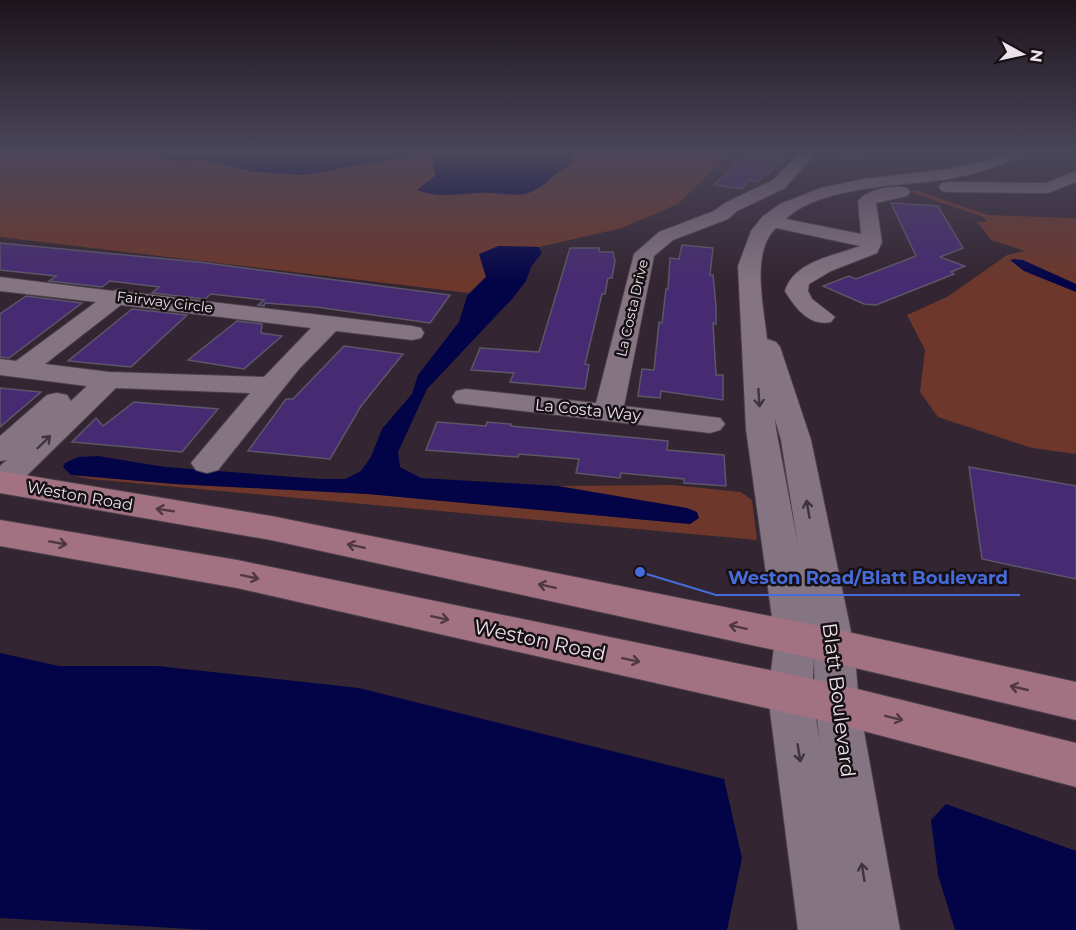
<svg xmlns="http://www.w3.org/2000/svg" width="1076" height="930" font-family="Montserrat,sans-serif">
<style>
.green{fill:#6d372b}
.water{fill:#030447}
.building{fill:#472b72;stroke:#5c5768;stroke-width:1.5}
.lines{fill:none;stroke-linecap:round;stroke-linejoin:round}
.minor-casing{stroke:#4c414b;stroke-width:2}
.major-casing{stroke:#4c414b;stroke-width:2}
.minor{fill:#857582;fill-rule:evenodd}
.major{fill:#a27182;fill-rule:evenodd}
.oneway{stroke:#3e343c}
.oneway2{stroke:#4f3741}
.labels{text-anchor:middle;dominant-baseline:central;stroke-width:5;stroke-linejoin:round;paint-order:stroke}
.far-street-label{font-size:14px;fill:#ece3ea;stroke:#171116}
.street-label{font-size:16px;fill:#ece3ea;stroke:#171116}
.near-street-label{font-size:20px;fill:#ece3ea;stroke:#171116}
.leader{fill:none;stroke:#466cdc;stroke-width:2}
.callout-dot{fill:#466cdc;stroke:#171116;stroke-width:2}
.callout-label{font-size:18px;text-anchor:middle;font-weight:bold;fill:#466cdc;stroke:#171116;stroke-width:5;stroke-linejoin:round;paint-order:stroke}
</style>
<rect width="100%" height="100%" fill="#332531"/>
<g class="green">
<path d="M0,152H732L678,204L622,228L539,247L498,246L480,254L486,277L469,293L0,237Z"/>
<path d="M915,190L988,215L1076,218V454L1032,448L938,417L920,392L925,350L907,315L947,297L1007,255L1025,251L991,240L977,222H987L983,217L907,191Z"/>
<path d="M71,475L175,484L368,494L690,524L687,509L558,486L673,485L741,492L752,500L757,540L90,479Z"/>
</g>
<g class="water">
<path d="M162,152H408L414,155L304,175L255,172L204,160L177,161L160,158Z"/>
<path d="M493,152H568L574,161C570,167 562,169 556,174C522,206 516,191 478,193C457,194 436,198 417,190L435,176L432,158C449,151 472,158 491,155Z"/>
<path d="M499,246L539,247L542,253L531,267L526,281L512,299L427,389L398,452L400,467L421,478L558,486L687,508L697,512L699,518L690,524L368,494L175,484L71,475L63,467L65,463L78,457L98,456L165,467L320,479H345L361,471L371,457L382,429L412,394L418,375L459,322L467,296L486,277L479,254Z"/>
<path d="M1014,259L1023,260L1076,284V292L1024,271L1010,260Z"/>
<path d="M0,653L59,666H157L359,688L724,779L742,858L727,930H208L0,918Z"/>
<path d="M946,804L1076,851V930H955L938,875L931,820Z"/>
</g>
<g class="building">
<path d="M749,152H788L768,174H764L758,182L748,180L742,189L714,185Z"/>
<path d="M891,203L938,206L963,248L940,257L965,266L951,272L954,274L876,305L864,304L823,286L849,276L856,279L916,256Z"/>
<path d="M0,243L199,262L450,295L430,323L316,307L265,303L264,306L258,305L264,300L211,294L205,299L152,293L159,287L110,281L102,287L49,281L56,276L0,270Z"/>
<path d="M682,245L713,248L710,275H713L716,306V324L713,323L716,375H723V400L661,391L660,398L638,396L642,369L654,370L659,322L662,323L666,289H668L670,258L679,259Z"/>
<path d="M570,248H599L600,252H613L615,261L612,278H608L605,294H602L585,364L589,365L585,389L510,382L514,373L471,370L480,348L539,352Z"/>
<path d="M26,296L82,303L9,358L0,357V314Z"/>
<path d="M132,309L187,315L131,367L68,361Z"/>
<path d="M237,321L262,324L261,333L282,336L244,369L188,360Z"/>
<path d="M344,346L403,354L361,406L330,459L248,451L286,399H293Z"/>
<path d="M0,388L41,392L0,427Z"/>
<path d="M134,402L218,409L182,452L72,442L96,418L103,426Z"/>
<path d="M437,422L486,426L487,422L511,424V426L668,441L667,450L724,455L726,486L684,483V479L621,473L620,478L576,473L579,459L519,454L518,457L426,450Z"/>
<path d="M969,467L1076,486V579L982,559Z"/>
</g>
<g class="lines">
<g class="minor-casing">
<g id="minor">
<path d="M801,152H817L785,188L737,211L728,219L673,240L654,256L624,406L720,418L725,424L720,430L710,433L456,403L452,397L456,391L466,389L596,403L634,254L659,232L714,211L725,203L773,180Z"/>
<path d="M833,152H861L863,154L855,159L836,155Z"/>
<path d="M1005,152H1025L1022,155C998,167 975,174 948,179C903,186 820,186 786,219L861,234L858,201C867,189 893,185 907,188L910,192L907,196L876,203L882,242L877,253L831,271L809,284L808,291L812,299L835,317L831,322C810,327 795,308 785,291C794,261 834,256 860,246L776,228C750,252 764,308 767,339L776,342L780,347L811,440L854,646L859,704L900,930H798L768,695L775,639L746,429L738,266L751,231L762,217L780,204L821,188L863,179L949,169L982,162ZM775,419L781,440L798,545L776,429ZM814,658L815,704L820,743L812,695Z"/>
<path d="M1076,171V182L1048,193L948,192L942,191L939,187L942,183L948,182L1046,183Z"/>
<path d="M0,277L113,291L119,289L128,292L412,326L421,328L424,333L421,338L412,340L336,331L299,369L218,470L207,473L196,470L191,463L250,393L116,388L13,489L0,492V466L7,460L0,461V436L47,395L57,393L67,395L71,401L87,386L0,375V359L16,361L96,302L0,291ZM121,305L311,328L264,377L109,372L45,364Z"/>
</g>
</g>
<g class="major-casing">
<g id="major">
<path d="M0,471L271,516L834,629L1076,682V720L834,663L271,540L0,493Z"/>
<path d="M0,520L237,560L837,684L1076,743V787L837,724L237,588L0,546Z"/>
</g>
</g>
<use href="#minor" class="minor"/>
<use href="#major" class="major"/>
</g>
<defs><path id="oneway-shaft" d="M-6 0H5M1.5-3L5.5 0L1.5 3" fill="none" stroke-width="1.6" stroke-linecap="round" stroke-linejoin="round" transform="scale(1.5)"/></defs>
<g class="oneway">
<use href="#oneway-shaft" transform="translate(759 398) rotate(86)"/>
<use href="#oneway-shaft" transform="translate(44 442) rotate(-44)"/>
<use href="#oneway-shaft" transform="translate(808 509) rotate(-100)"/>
<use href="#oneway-shaft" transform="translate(799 753) rotate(81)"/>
<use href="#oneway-shaft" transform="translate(863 872) rotate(-99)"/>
</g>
<g class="oneway2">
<use href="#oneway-shaft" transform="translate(165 510) rotate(-171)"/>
<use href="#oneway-shaft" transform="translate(58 543) rotate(10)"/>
<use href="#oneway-shaft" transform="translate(356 546) rotate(-168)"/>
<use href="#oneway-shaft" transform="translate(250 577) rotate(12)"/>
<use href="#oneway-shaft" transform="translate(547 586) rotate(-168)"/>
<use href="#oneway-shaft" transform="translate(440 618) rotate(12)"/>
<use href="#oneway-shaft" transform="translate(738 627) rotate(-168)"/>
<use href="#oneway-shaft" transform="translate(631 660) rotate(12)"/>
<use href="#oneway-shaft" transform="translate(1019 688) rotate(-167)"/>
<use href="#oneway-shaft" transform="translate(894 718) rotate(14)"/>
</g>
<linearGradient id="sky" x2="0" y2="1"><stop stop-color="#1c141b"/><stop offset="0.54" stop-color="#4a465a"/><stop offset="1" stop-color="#4a465a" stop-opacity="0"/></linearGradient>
<rect width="1076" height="282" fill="url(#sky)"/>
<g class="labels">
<g class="far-street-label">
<text transform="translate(165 302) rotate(7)">Fairway Circle</text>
<text transform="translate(632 308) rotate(-77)">La Costa Drive</text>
</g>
<g class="street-label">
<text transform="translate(588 410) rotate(6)">La Costa Way</text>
<text transform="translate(80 496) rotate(10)">Weston Road</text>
</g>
<g class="near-street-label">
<text transform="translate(540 640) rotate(12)">Weston Road</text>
<text transform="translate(839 700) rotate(83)">Blatt Boulevard</text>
</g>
</g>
<path class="leader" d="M640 572L716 595H1020"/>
<circle class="callout-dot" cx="640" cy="572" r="6"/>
<g class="callout-label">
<text x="868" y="584">Weston Road/Blatt Boulevard</text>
</g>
<g transform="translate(1022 54) rotate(98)" stroke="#171116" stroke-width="4.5" paint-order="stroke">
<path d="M0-4.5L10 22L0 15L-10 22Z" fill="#ece3ea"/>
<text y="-9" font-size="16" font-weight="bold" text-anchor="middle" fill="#ece3ea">N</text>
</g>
</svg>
